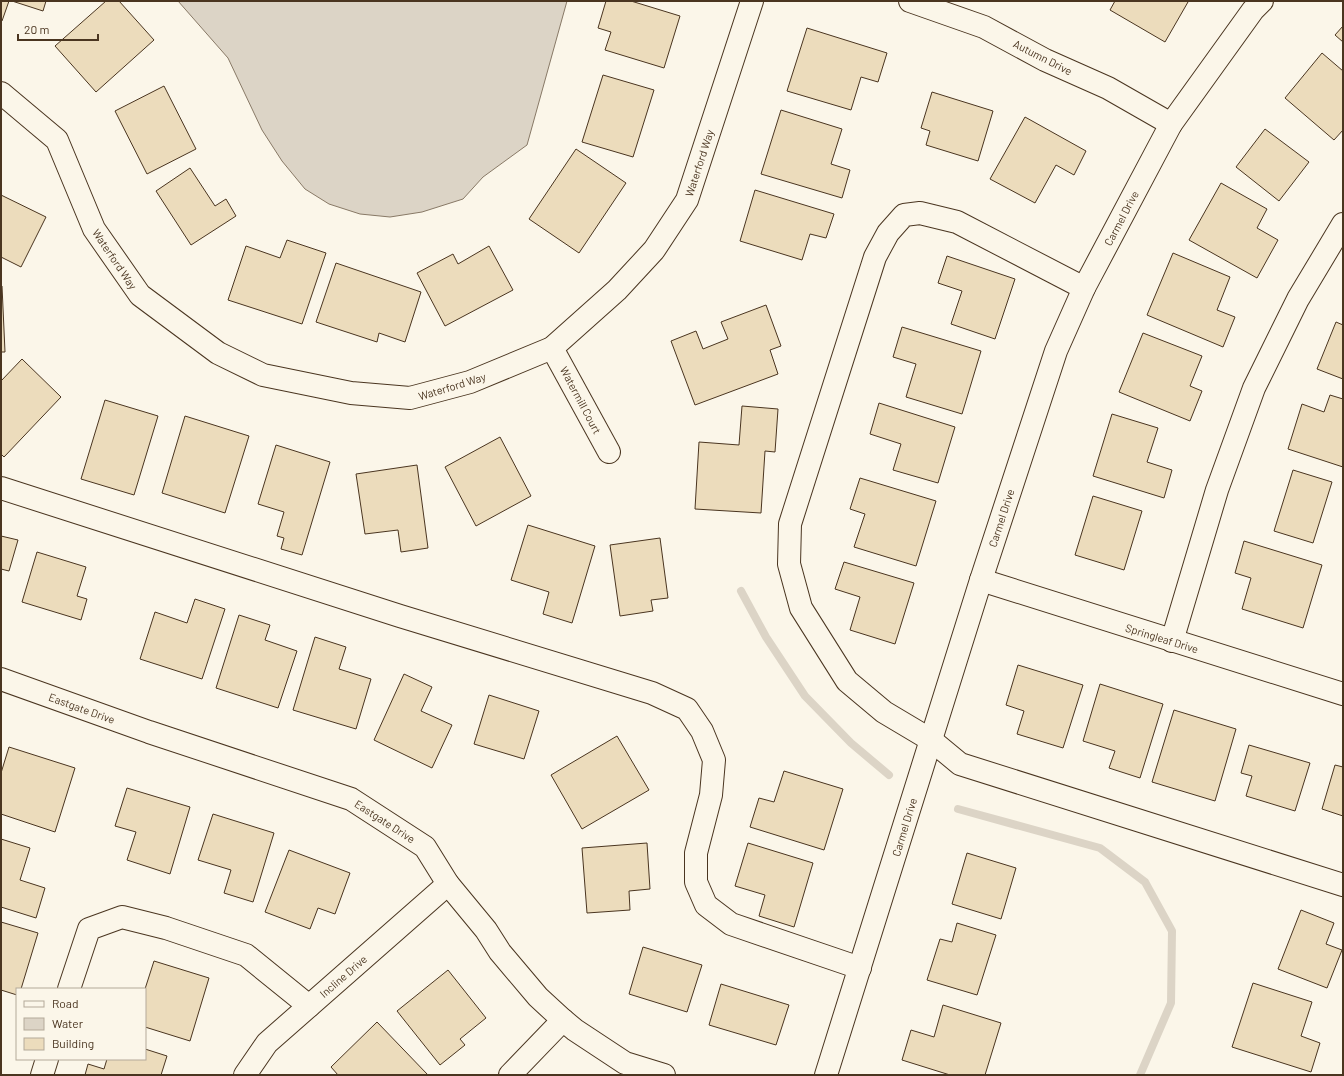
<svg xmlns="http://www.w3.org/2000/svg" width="1344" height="1076" font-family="Barlow,sans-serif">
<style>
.water{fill:#dcd4c6;stroke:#887966}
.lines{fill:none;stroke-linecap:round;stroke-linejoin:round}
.stream{stroke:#dcd4c6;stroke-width:8}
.building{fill:#ecdcbc;stroke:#4a3520}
.minor-casing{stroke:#4a3520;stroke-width:24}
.minor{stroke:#fbf6e9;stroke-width:22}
.labels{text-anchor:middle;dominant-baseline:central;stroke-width:3;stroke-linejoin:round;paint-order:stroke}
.street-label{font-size:11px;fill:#4a3520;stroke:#fbf6e9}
</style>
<rect width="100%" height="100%" fill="#fbf6e9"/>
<path class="water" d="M178,1H567L527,145L483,177L463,199L422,212L390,217L360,214L329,204L305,189L282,161L262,130L228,58Z"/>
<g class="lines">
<g class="stream">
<path d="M741,591L766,637L805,696L851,743L889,775"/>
<path d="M958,809L1100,848L1145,882L1172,931L1171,1003L1140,1075"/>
</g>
</g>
<g class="building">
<path d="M1,1H9L2,21H1Z"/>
<path d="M12,1H46L43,11Z"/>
<path d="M106,1H119L154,40L96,92L55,46Z"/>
<path d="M606,1H631L680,16L664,68L605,50L611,32L598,28Z"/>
<path d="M1115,1H1186L1188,2L1165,42L1110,10Z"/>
<path d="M1343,26V42L1335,35Z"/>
<path d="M807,28L887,53L878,82L861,77L851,110L787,91Z"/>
<path d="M1322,53L1343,71V130L1334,140L1285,98Z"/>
<path d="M603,75L654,90L633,157L582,142Z"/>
<path d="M164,86L196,149L147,174L115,111Z"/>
<path d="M932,92L993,111L978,161L926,145L930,131L921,128Z"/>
<path d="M781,110L842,129L831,164L850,170L842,198L761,174Z"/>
<path d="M1025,117L1086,151L1074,175L1056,165L1035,203L990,179Z"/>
<path d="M1265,129L1309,162L1279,201L1236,167Z"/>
<path d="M576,149L626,183L579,253L529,219Z"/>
<path d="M190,168L215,206L226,199L236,216L191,245L156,191Z"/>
<path d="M1221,183L1267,209L1257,228L1278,240L1257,278L1189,240Z"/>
<path d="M755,190L834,214L826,238L810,234L802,260L740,241Z"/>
<path d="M1,195L46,217L21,267L1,257Z"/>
<path d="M287,240L326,253L302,324L228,300L246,246L280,258Z"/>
<path d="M489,246L513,290L445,326L417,273L453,254L458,264Z"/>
<path d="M1173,253L1230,277L1217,310L1235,317L1223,347L1147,315Z"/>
<path d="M947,256L1015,279L995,339L951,324L962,291L938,283Z"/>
<path d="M336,263L421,292L405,342L379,333L377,342L316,322Z"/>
<path d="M1,286H2L5,352H1Z"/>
<path d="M766,305L781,346L770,350L778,374L695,405L671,341L696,331L703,349L728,339L721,322Z"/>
<path d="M1336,322L1343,325V379L1317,369Z"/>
<path d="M902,327L981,351L962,414L906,397L916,364L893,357Z"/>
<path d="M1143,333L1202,356L1190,386L1202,391L1190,421L1119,392Z"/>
<path d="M22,359L61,397L4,457L1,454V381Z"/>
<path d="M1330,395L1343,399V467L1288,449L1302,404L1324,412Z"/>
<path d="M105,400L158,416L134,495L81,479Z"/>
<path d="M879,403L955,427L938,483L893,470L901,444L870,434Z"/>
<path d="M742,406L778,409L775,452L765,451L761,513L695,509L699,442L739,445Z"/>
<path d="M1112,414L1158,428L1147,462L1172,470L1164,498L1093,476Z"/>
<path d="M185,416L249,436L225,513L162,493Z"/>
<path d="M500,437L531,496L476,526L445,467Z"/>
<path d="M276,445L330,462L302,555L281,549L284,538L277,536L284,512L258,504Z"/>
<path d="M417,465L428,548L401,552L398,530L365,534L356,474Z"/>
<path d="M1293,470L1332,482L1313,543L1274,531Z"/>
<path d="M860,478L936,501L916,566L854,547L865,514L850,509Z"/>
<path d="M1093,496L1142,511L1124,570L1075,555Z"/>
<path d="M528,525L595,546L572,623L543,614L549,592L511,580Z"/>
<path d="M1,536L18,540L9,571L1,569Z"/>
<path d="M660,538L668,598L651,600L653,611L620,616L610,545Z"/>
<path d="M1244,541L1322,565L1303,628L1242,609L1251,578L1235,573Z"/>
<path d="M37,552L86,567L77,596L87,599L81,620L22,602Z"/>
<path d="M844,562L914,583L895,644L850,630L860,597L835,589Z"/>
<path d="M195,599L225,609L202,679L140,659L155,612L187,623Z"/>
<path d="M239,615L270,625L265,640L297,651L278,708L216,688Z"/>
<path d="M315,637L346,647L339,669L371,679L356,729L293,710Z"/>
<path d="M1018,665L1083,685L1063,748L1017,734L1024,711L1006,705Z"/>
<path d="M404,674L432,687L421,711L452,725L432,768L374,740Z"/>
<path d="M1100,684L1163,704L1140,778L1109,768L1115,751L1083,741Z"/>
<path d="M489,695L539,711L524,759L474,744Z"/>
<path d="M1174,710L1236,729L1215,801L1152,782Z"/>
<path d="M617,736L649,790L582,829L551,775Z"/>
<path d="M1249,745L1310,763L1295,811L1246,796L1252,776L1241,773Z"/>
<path d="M9,747L75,768L55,832L1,814V773Z"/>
<path d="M1335,765L1343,767V816L1322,809Z"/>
<path d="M784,771L843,789L824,850L750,827L759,798L774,802Z"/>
<path d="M127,788L190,807L170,874L127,860L136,832L115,826Z"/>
<path d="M213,814L274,833L253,902L224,893L231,870L198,860Z"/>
<path d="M1,839L30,848L20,880L45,888L36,918L1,907Z"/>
<path d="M647,843L650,889L629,891L630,910L587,913L582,848Z"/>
<path d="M748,843L813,863L794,927L759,916L765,895L735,886Z"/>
<path d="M289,850L350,873L335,914L318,908L310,929L265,912Z"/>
<path d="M967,853L1016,868L1001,919L952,904Z"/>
<path d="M1301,910L1334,923L1326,944L1342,950L1327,988L1278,969Z"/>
<path d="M1,922L38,933L21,989H17V995L1,990Z"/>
<path d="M957,923L996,935L977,995L927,980L940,939L952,942Z"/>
<path d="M643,947L702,965L687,1012L629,994Z"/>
<path d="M154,961L209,978L190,1041L145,1027V989Z"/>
<path d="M448,970L486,1018L460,1039L465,1045L440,1065L397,1011Z"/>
<path d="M1253,983L1312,1002L1301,1036L1320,1043L1311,1072L1232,1047Z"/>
<path d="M721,984L789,1005L776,1045L709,1025Z"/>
<path d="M943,1005L1001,1023L985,1075H950L902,1060L911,1030L934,1037Z"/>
<path d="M377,1022L428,1075H338L331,1067Z"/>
<path d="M145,1049L167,1056L161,1075H85L88,1064L104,1069L107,1059H145Z"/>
</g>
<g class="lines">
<g class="minor-casing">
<g id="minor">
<path d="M910,1L984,27L1045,60L1108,88L1171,124"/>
<path d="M1,93L57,140L94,229L140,295L218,353L263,375L351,393L410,398L470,382L552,348L617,290L654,250L687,200L752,1"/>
<path d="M1084,288L957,222L920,213L904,215L888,233L875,257L790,524L789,564L801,608L847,681L884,712L931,740L960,764L1343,885"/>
<path d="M552,348L609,452"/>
<path d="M1,488L400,616L652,693L687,709L702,731L714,760L711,795L696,853V882L706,905L731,924L860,968"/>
<path d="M981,580L1343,694"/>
<path d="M1172,641L1217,490L1254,388L1298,299L1343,224"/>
<path d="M1,679L149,732L351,799L425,847L448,884L486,930L500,952L538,997L563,1020L575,1030L625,1063L664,1075"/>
<path d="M69,989L89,929L122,917L166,928L246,955L309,1006"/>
<path d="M42,1075L47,1059"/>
<path d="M245,1075L267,1043L448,884"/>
<path d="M510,1075L563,1020"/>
<path d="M826,1075L981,580L1056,351L1084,288L1171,124L1253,10L1262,1"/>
</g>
</g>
<use href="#minor" class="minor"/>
</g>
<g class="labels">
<g class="street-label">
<text transform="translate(1043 57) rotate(27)">Autumn Drive</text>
<text transform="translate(699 163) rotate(-72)">Waterford Way</text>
<text transform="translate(1121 218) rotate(-62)">Carmel Drive</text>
<text transform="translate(115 259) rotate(56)">Waterford Way</text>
<text transform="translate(452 386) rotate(-17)">Waterford Way</text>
<text transform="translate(581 400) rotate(62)">Watermill Court</text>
<text transform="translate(1001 518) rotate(-72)">Carmel Drive</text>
<text transform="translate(1162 638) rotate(17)">Springleaf Drive</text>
<text transform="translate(82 708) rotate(20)">Eastgate Drive</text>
<text transform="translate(385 821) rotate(33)">Eastgate Drive</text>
<text transform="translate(904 827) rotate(-73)">Carmel Drive</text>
<text transform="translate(343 976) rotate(-41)">Incline Drive</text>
</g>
</g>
<rect width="1344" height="1076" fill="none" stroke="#4a3520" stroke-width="4"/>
<rect x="16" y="988" width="130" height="72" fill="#fbf6e9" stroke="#b4a999"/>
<rect x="24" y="1001" width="20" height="6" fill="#fbf6e9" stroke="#b4a999"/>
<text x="52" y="1008" font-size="12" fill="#4a3520">Road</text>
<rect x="24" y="1018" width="20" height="12" fill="#dcd4c6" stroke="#b4a999"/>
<text x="52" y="1028" font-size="12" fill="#4a3520">Water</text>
<rect x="24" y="1038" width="20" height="12" fill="#ecdcbc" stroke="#b4a999"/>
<text x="52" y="1048" font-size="12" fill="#4a3520">Building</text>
<path d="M18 34v6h80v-6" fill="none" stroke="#4a3520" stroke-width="2"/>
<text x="24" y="34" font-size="12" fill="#4a3520" stroke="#fbf6e9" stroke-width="3" paint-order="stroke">20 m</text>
</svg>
